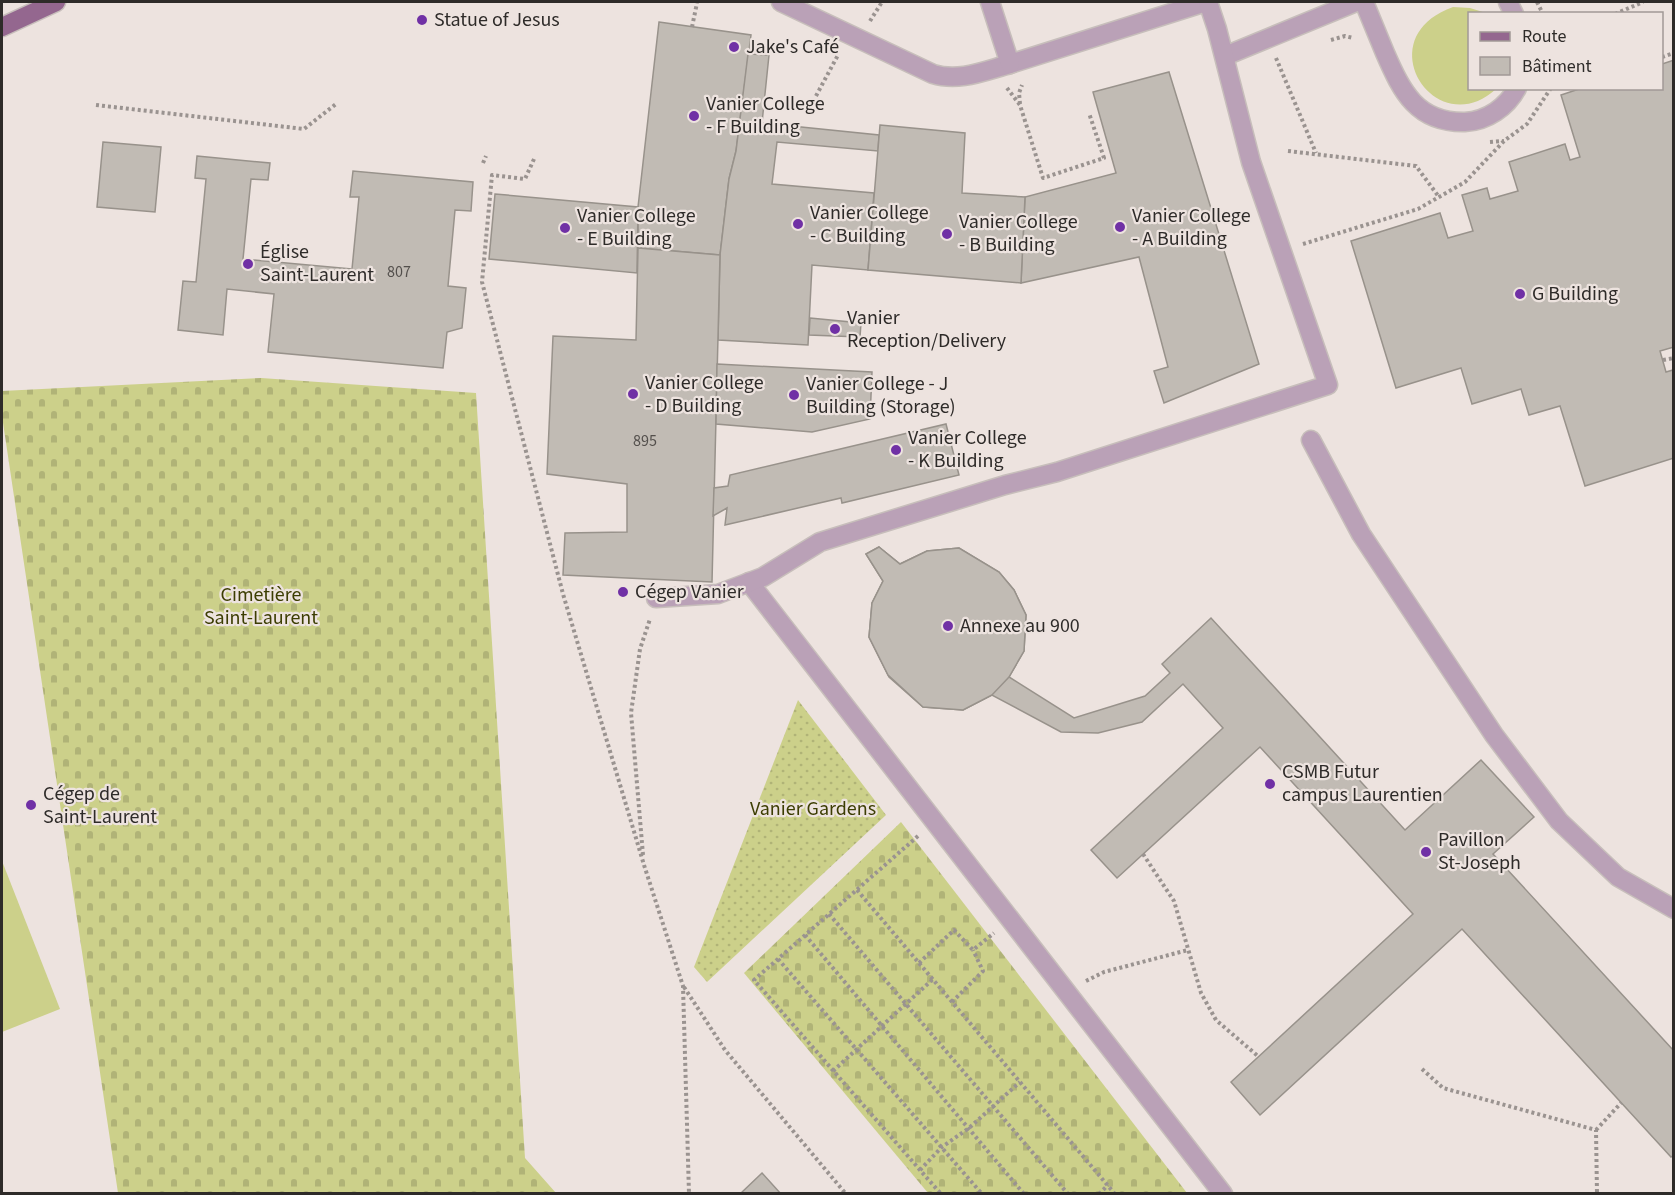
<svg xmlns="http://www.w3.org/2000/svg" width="1675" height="1195" font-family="'Source Sans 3',sans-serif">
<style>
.grass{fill:#ccd08a}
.cemetery{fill:url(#cemetery-stones)}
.garden{fill:url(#garden-dots)}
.building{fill:#c1bbb4;stroke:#98928b;stroke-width:1.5}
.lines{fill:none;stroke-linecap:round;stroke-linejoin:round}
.minor-casing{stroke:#c7bebb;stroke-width:21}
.major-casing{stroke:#c7bebb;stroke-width:21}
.path{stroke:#9a9390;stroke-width:4;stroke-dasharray:3 3;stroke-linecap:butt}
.minor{stroke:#baa1b7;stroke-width:18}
.major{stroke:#94678f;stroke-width:18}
.poi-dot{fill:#7030a5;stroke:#ede3df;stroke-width:2}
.labels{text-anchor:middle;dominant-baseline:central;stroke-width:4.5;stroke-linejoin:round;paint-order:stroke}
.number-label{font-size:16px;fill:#534f4c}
.poi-label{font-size:20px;fill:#2e2b29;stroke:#ede3df;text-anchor:start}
.park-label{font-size:20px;fill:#3c3d02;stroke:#ede3df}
</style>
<defs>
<pattern id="cemetery-stones" width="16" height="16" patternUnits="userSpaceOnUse" patternTransform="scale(1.5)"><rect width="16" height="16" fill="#ccd08a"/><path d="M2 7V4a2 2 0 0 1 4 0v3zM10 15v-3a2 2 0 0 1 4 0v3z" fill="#b0b377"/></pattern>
<pattern id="garden-dots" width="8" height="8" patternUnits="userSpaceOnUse" patternTransform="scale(1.5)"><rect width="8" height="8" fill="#ccd08a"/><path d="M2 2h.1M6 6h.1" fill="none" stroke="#b0b377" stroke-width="1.8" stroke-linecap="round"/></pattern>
</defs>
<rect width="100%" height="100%" fill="#ede3df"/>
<g class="grass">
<path d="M1453,7L1470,8L1486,13L1470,14V88L1496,89C1436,144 1366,38 1453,7Z"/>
<path d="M2,861L60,1009L2,1032Z"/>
</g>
<g class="cemetery">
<path d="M261,378L476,393L525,1158L556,1193H118L2,416V391Z"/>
<path d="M901,822L1187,1193H928L744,973Z"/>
</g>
<path class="garden" d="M798,700L886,815L707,982L694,967Z"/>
<g class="building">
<path d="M659,22L751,35L736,151L729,179L720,255L638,248V207Z"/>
<path d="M748,54L769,55L762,123L879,135L878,151L777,142L772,184L874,193L868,270L812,265L808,345L718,340L720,255L729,179L736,151Z"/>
<path d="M1674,60V347L1660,351L1666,372L1673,370L1674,372V458L1585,486L1560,406L1529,415L1521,389L1472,404L1461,368L1396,388L1351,241L1440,213L1448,238L1473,231L1462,195L1487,188L1490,199L1518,191L1509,162L1565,144L1570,160L1580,157L1561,95L1582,88H1662V64Z"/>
<path d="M1169,72L1259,364L1164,403L1154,371L1168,367L1139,257L1021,283L1025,197L1116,173L1093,92Z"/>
<path d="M880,125L965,133L962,193L1025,197L1021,283L868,270Z"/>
<path d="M103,142L161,147L155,212L97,207Z"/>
<path d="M197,156L270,163L268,180L251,179L243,259L352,269L359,197H350L353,171L473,182L471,211L455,210L448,286L466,288L462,328L447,332L443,368L268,352L274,294L227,289L223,335L178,330L183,281L196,282L206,179L195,178Z"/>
<path d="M495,194L638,207L637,273L489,259Z"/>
<path d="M638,248L720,255L712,582L563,575L565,533L627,532V484L547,474L553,336L636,340Z"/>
<path d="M810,318L861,323L860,337L809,335Z"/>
<path d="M717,364L872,372L870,419L812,432L716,424Z"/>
<path d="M946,424L959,475L842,503L841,498L725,525L727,508L713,516L714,488L728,486L730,475Z"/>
<path d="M879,547L900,564L927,551L959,548L999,572L1014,590L1026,615L1024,651L1009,677L1074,718L1145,696L1170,673L1162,664L1211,618L1405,830L1481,760L1534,817L1493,854L1674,1051V1155L1671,1157L1462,929L1260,1115L1231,1082L1413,914L1260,747L1117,878L1091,850L1223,728L1183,684L1142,722L1098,733L1061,732L992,695L963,710L923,707L889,677L869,637L872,603L883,581L866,554Z"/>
<path d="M879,547L900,564L927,551L959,548L999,572L1014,590L1026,615L1024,651L1009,677L992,695L963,710L923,707L888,675L869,637L872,603L883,581L866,554Z"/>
<path d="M762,1173L781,1194H740Z"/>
</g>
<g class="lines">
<g class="minor-casing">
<g id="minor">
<path d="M781,2L933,74C959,82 984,71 1010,64L1206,2"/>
<path d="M990,2L1010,64"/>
<path d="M1364,2C1371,19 1378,36 1385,53C1402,92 1417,123 1465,122C1487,121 1507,107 1517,88"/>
<path d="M1508,2L1514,14"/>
<path d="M1225,56L1356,2"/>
<path d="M1311,440L1361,534L1494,735L1559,821L1618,877L1674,909"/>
<path d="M749,582L1223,1194"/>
<path d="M656,598L718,594L763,577L820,542L1005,485L1057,472L1328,385L1251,162L1217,29L1208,2"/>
</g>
</g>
<g class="major-casing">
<path id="major" d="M2,27L56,2"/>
</g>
<g class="path">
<path d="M1537,2L1543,14"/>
<path d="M1615,14L1643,2"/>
<path d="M870,21L882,2"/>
<path d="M692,27L697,3"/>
<path d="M1331,40L1345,36L1353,38"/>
<path d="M1662,57L1674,53"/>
<path d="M1276,58L1316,153"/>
<path d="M1007,88L1020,105L1043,178L1104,158L1089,113"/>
<path d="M816,96L838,55"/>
<path d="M1020,104L1019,93L1022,85"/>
<path d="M96,105L304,129L336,104"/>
<path d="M1490,142L1504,141"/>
<path d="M1288,151L1416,166L1439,197"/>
<path d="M534,159L525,179L492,175L482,282L563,594L644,865"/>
<path d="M483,163L486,156"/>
<path d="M1303,244L1418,209L1465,182L1504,141L1527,124L1551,88"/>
<path d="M1663,360L1674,358"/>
<path d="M918,836L754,980L941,1194"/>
<path d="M1143,854L1174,901L1201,993L1216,1020L1259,1057"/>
<path d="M643,855L631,713L640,649L650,619"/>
<path d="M644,865L683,986L689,1194"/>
<path d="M857,890L1115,1194"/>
<path d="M829,914L1068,1194"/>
<path d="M805,935L1024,1194"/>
<path d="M778,959L982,1194"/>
<path d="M919,963L954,930L973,950L994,933"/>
<path d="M1086,981L1104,972L1188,950"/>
<path d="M684,987L725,1050L846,1194"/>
<path d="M952,1002L983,971L973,950"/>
<path d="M1422,1069L1443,1088L1596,1130L1597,1194"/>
<path d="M833,1071L933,979"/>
<path d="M1596,1130L1621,1103"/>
<path d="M920,1170L942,1147L969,1128L1020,1082"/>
<path d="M1099,1194L1108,1185"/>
</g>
<use href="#minor" class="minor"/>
<use href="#major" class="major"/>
</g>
<g class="poi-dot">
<circle cx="422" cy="20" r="6"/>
<circle cx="734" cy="47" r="6"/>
<circle cx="694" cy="116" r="6"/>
<circle cx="798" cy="224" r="6"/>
<circle cx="1120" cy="227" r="6"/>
<circle cx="565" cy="228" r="6"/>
<circle cx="947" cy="234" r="6"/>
<circle cx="248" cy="264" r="6"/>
<circle cx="1520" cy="294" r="6"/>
<circle cx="835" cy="329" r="6"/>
<circle cx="633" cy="394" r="6"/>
<circle cx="794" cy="395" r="6"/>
<circle cx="896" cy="450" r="6"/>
<circle cx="623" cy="592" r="6"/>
<circle cx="948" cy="626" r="6"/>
<circle cx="1270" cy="784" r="6"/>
<circle cx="31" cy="805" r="6"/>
<circle cx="1426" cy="852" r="6"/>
</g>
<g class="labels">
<g class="number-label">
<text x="399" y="272">807</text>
<text x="645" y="441">895</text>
</g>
<g class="poi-label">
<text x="434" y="20">Statue of Jesus</text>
<text x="746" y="47">Jake's Café</text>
<text x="706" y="104">Vanier College<tspan x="706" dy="23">- F Building</tspan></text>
<text x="810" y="213">Vanier College<tspan x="810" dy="23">- C Building</tspan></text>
<text x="577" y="216">Vanier College<tspan x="577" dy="23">- E Building</tspan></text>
<text x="1132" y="216">Vanier College<tspan x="1132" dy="23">- A Building</tspan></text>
<text x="959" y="222">Vanier College<tspan x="959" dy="23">- B Building</tspan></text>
<text x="260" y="252">Église<tspan x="260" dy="23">Saint-Laurent</tspan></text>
<text x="1532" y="294">G Building</text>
<text x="847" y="318">Vanier<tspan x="847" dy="23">Reception/Delivery</tspan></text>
<text x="645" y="383">Vanier College<tspan x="645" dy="23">- D Building</tspan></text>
<text x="806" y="384">Vanier College - J<tspan x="806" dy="23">Building (Storage)</tspan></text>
<text x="908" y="438">Vanier College<tspan x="908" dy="23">- K Building</tspan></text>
<text x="635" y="592">Cégep Vanier</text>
<text x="960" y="626">Annexe au 900</text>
<text x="1282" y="772">CSMB Futur<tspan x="1282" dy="23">campus Laurentien</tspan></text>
<text x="43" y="794">Cégep de<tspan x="43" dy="23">Saint-Laurent</tspan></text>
<text x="1438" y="840">Pavillon<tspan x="1438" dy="23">St-Joseph</tspan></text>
</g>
<g class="park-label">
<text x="261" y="595">Cimetière<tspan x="261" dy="23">Saint-Laurent</tspan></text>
<text x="813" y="809">Vanier Gardens</text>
</g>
</g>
<rect width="1675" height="1195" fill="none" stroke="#2e2b29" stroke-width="6"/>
<rect x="1468" y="12" width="195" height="78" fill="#ede3df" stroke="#a19996" stroke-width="1.5"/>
<rect x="1480" y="32" width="30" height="9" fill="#94678f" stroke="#a19996" stroke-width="1.5"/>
<text x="1522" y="42" font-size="18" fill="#2e2b29">Route</text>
<rect x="1480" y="57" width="30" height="18" fill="#c1bbb4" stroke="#a19996" stroke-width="1.5"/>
<text x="1522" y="72" font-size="18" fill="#2e2b29">Bâtiment</text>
</svg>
